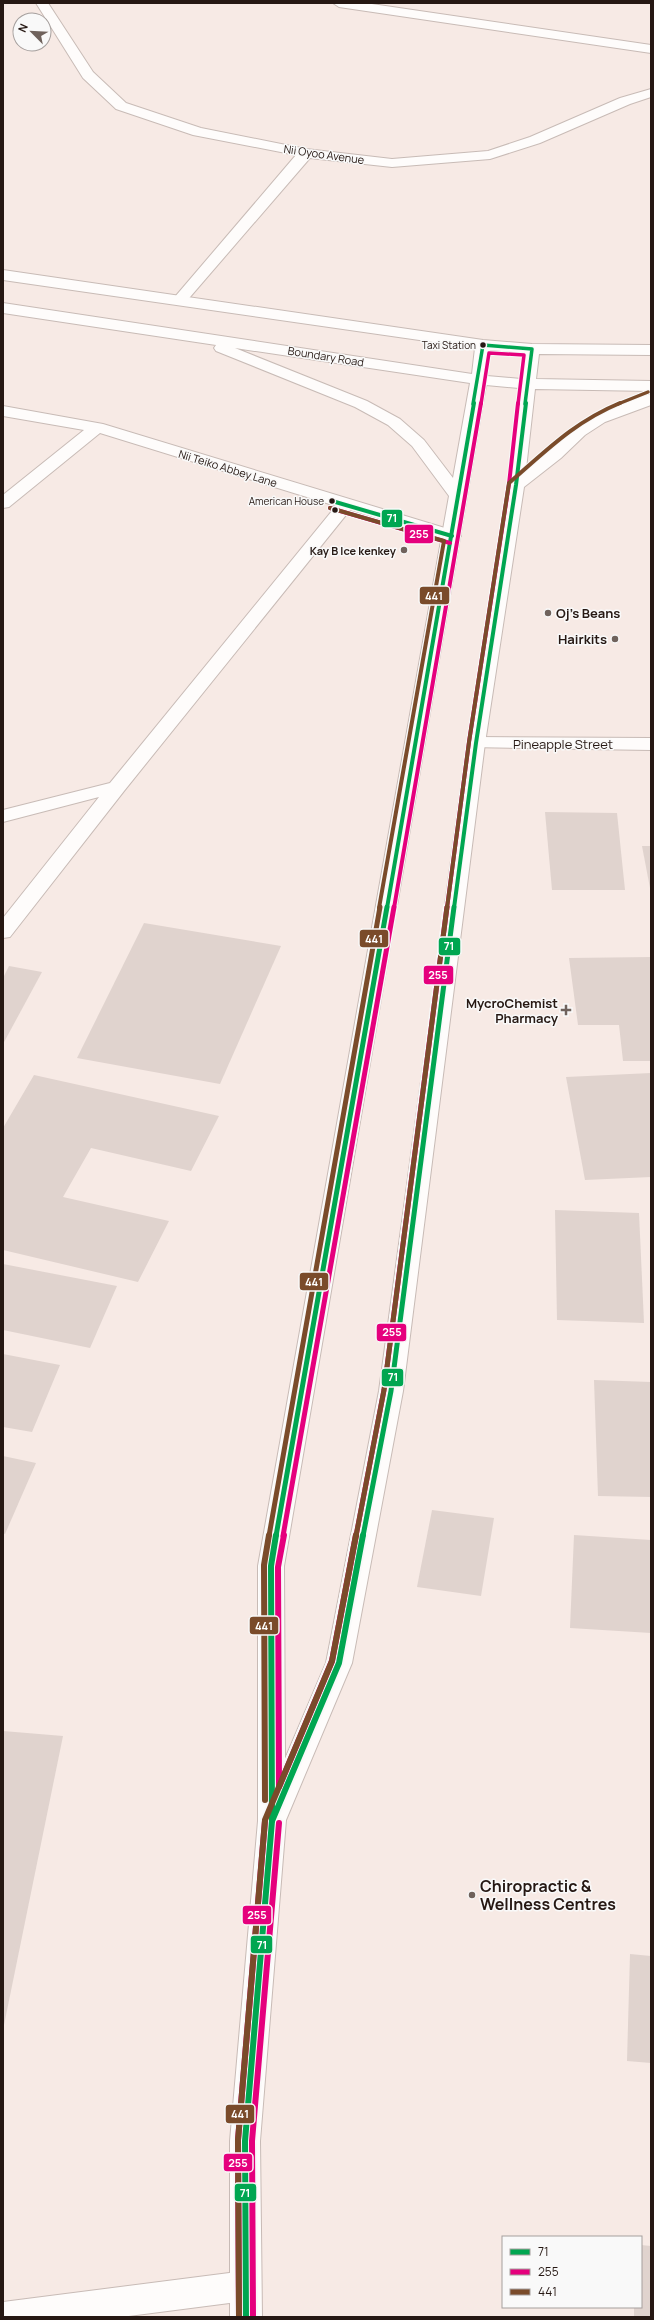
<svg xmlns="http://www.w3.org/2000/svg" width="654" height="2320" font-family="Manrope,sans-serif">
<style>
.building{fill:#e0d3ce}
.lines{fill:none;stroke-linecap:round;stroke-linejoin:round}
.minor-casing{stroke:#c8bbb6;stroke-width:2}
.major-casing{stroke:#c8bbb6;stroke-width:2}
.minor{fill:#fefcfb;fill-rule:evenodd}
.major{fill:#fefcfb;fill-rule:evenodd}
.bus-1-far3-casing{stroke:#f9f9f9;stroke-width:5.5}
.bus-1-far2-casing{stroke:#f9f9f9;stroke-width:6}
.bus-1-far1-casing{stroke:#f9f9f9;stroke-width:8}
.bus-1-casing{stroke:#f9f9f9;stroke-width:10}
.bus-2-far3-casing{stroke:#f9f9f9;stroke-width:5.5}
.bus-2-far2-casing{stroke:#f9f9f9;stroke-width:6}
.bus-2-far1-casing{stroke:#f9f9f9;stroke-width:8}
.bus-2-casing{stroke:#f9f9f9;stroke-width:10}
.bus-3-far3-casing{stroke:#f9f9f9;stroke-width:5.5}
.bus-3-far2-casing{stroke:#f9f9f9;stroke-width:6}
.bus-3-far1-casing{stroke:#f9f9f9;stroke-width:8}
.bus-3-casing{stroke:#f9f9f9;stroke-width:10}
.bus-1-far3{stroke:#00a651;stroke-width:3.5}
.bus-1-far2{stroke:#00a651;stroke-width:4}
.bus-1-far1{stroke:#00a651;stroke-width:5}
.bus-1{stroke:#00a651;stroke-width:6}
.bus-2-far3{stroke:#e5007d;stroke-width:3.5}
.bus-2-far2{stroke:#e5007d;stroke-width:4}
.bus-2-far1{stroke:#e5007d;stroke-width:5}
.bus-2{stroke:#e5007d;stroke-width:6}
.bus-3-far3{stroke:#7a4b2a;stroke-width:3.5}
.bus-3-far2{stroke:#7a4b2a;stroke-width:4}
.bus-3-far1{stroke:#7a4b2a;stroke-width:5}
.bus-3{stroke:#7a4b2a;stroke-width:6}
.bus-dot{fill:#261813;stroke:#f9f9f9;stroke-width:1.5}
.poi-dot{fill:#6f625c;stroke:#f9f9f9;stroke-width:1.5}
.labels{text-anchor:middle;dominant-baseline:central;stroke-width:3;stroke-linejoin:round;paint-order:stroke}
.far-bus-label{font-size:10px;fill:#261813;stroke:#f9f9f9;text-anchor:end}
.far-street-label{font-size:11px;fill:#261813;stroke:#f9f9f9}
.far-poi-label{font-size:11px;font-weight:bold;fill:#261813;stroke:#f9f9f9;text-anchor:end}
.poi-label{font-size:13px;font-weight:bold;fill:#261813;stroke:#f9f9f9;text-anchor:end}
.street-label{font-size:13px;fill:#261813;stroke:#f9f9f9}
.near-poi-label{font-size:16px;font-weight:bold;fill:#261813;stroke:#f9f9f9;text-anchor:start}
.line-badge{stroke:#f9f9f9;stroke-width:1.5}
.badge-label{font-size:11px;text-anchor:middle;font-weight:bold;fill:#fff}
</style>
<rect width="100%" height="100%" fill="#f7eae5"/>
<g class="building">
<path d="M545,812L617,813L625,890H552Z"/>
<path d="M642,846H651V888H650Z"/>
<path d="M144,923L281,946L220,1084L77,1058Z"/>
<path d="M651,957V1061H623L619,1025H578L569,958Z"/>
<path d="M9,966L42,972L3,1044V978Z"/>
<path d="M651,1073V1177L585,1180L566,1077Z"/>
<path d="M34,1075L219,1116L191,1171L91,1148L63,1197L169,1221L138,1282L3,1250V1128Z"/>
<path d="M555,1210L639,1213L644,1323L557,1320Z"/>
<path d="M3,1264L117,1286L90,1348L3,1330Z"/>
<path d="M3,1354L60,1365L32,1432L3,1427Z"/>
<path d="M594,1380L651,1382V1497L598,1496Z"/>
<path d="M3,1456L36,1463L5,1534L3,1533Z"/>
<path d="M432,1510L494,1518L481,1596L417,1587Z"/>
<path d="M574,1535L651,1540V1633L570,1628Z"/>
<path d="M3,1731L63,1736L4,2025H3Z"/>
<path d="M630,1954L651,1956V2063L627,2061Z"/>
<path d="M641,2245L651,2246V2317H634V2307H641Z"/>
</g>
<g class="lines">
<g class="minor-casing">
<g id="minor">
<path d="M36,3H48L93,72L126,103L201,128L306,149L392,159L488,151L530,137L620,98L651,89V97L630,104L540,143L490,159L392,167L310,158L184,304H174L171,301L174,298L296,155L193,135L116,109L83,78Z"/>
<path d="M333,3H365L651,45V53L339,7Z"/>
<path d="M3,406L103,424L458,532L461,536L458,540L452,541L350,510L124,791L10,937L3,938V918L99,797L3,822V810L110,783L336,506L100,433L9,507L3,508V495L84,430L3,416Z"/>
<path d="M476,737L651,738V750L469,747L467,743L469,739Z"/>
<path d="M245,2271L256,2275L260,2286L256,2297L245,2301L121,2317H3V2302Z"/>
</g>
</g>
<g class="major-casing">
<path id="major" d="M3,270L483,340L532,344L651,345V355L539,354L536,379L651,381V391L535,389L526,469C543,457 557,442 573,429C593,412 625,401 651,394V405L605,422L585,435L561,458L524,487L485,743L403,1391L352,1663L286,1820L260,2141L262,2317H230V2141L258,1821V1566L449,496L412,446L388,425L355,407L216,351L214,348L216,345L3,313V303L472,374L475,348L3,280ZM235,348L470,383L453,478L424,440L400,419L367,401ZM490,350L524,353L521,379L487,376ZM486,385L519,388L508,485L467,743L379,1391L326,1663L285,1759L284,1566Z"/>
</g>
<use href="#minor" class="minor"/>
<use href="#major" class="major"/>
<g class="bus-1-far3-casing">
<path id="bus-1-far3" d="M473,404L483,345L532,349L525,404"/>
</g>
<g class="bus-1-far2-casing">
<g id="bus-1-far2">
<path d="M332,501L452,536"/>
<path d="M387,908L474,403"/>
<path d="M454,908L476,743L516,485L526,403"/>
</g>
</g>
<g class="bus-1-far1-casing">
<g id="bus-1-far1">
<path d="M276,1536L387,907"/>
<path d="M363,1536L391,1391L454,907"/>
</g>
</g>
<g class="bus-1-casing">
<g id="bus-1">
<path d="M276,1535L271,1566L272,1821L339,1663L363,1535"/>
<path d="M246,2317L245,2141L272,1821"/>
</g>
</g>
<g class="bus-2-far3-casing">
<path id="bus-2-far3" d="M481,404L489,353L524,355L518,404"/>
</g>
<g class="bus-2-far2-casing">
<g id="bus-2-far2">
<path d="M330,508L450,543"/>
<path d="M394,908L481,403"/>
<path d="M447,908L469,742L509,484L518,403"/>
</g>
</g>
<g class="bus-2-far1-casing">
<g id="bus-2-far1">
<path d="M283,1536L394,907"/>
<path d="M356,1536L384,1390L447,907"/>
</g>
</g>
<g class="bus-2-casing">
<g id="bus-2">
<path d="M284,1535L278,1567L279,1787L332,1661L356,1535"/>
<path d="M239,2317L238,2140L265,1821"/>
<path d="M253,2317L252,2141L279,1823"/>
</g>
</g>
<g class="bus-3-far3-casing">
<path id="bus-3-far3" d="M618,404L648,392"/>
</g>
<g class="bus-3-far2-casing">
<g id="bus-3-far2">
<path d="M330,508L444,541L379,908"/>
<path d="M447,908L469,742L509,483C546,451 574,422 620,403"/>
</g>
</g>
<g class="bus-3-far1-casing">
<g id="bus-3-far1">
<path d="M269,1536L380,907"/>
<path d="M356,1536L384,1390L447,907"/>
</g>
</g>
<g class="bus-3-casing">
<g id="bus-3">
<path d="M265,1800L264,1565L269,1535"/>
<path d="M239,2317L238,2140L265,1820L332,1661L356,1535"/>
</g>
</g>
<use href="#bus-1-far3" class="bus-1-far3"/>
<use href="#bus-1-far2" class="bus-1-far2"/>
<use href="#bus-1-far1" class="bus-1-far1"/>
<use href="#bus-1" class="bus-1"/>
<use href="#bus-2-far3" class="bus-2-far3"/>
<use href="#bus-2-far2" class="bus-2-far2"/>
<use href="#bus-2-far1" class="bus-2-far1"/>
<use href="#bus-2" class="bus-2"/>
<use href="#bus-3-far3" class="bus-3-far3"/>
<use href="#bus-3-far2" class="bus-3-far2"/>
<use href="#bus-3-far1" class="bus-3-far1"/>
<use href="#bus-3" class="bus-3"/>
</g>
<g class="bus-dot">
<circle cx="483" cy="345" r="3.5"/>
<circle cx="332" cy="501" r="3.5"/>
<circle cx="335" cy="510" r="3.5"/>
</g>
<g class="poi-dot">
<circle cx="404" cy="550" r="4"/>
<circle cx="548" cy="613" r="4"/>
<circle cx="615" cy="639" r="4"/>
<path d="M564 1004h4v4h4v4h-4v4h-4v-4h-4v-4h4z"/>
<circle cx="472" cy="1895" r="4"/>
</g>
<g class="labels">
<g class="far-bus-label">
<text x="476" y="345">Taxi Station</text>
<text x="324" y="501">American House</text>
</g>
<g class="far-street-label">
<text transform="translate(324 154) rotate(8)">Nii Oyoo Avenue</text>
<text transform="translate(326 356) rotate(9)">Boundary Road</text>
<text transform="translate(228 468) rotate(17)">Nii Teiko Abbey Lane</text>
</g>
<g class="far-poi-label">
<text x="396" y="550">Kay B Ice kenkey</text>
</g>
<g class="poi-label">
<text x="556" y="613" text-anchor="start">Oj's Beans</text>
<text x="607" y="639">Hairkits</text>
<text x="558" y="1003">MycroChemist<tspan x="558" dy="15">Pharmacy</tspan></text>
</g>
<g class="street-label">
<text x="563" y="744">Pineapple Street</text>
</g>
<g class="near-poi-label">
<text x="480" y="1886">Chiropractic &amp;<tspan x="480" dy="18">Wellness Centres</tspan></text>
</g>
</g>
<g class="line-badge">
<rect x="381" y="509" width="22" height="19" rx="4" fill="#00a651"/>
<rect x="404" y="524" width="30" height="20" rx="4" fill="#e5007d"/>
<rect x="419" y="586" width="31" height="19" rx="4" fill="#7a4b2a"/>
<rect x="359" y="929" width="30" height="19" rx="4" fill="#7a4b2a"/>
<rect x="438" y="937" width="23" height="19" rx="4" fill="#00a651"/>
<rect x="423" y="965" width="31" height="20" rx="4" fill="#e5007d"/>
<rect x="299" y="1272" width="30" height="19" rx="4" fill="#7a4b2a"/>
<rect x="376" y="1323" width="31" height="19" rx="4" fill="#e5007d"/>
<rect x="381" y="1368" width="23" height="19" rx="4" fill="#00a651"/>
<rect x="249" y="1616" width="30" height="19" rx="4" fill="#7a4b2a"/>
<rect x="242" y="1905" width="30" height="20" rx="4" fill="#e5007d"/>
<rect x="250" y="1935" width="23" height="19" rx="4" fill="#00a651"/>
<rect x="225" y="2104" width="30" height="20" rx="4" fill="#7a4b2a"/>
<rect x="223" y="2153" width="30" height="19" rx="4" fill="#e5007d"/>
<rect x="234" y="2183" width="23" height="19" rx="4" fill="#00a651"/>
</g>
<g class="badge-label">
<text x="392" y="522">71</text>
<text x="419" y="538">255</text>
<text x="434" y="600">441</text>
<text x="374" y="943">441</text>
<text x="449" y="950">71</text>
<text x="438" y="979">255</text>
<text x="314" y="1286">441</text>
<text x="392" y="1336">255</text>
<text x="393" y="1381">71</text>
<text x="264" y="1630">441</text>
<text x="257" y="1919">255</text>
<text x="262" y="1949">71</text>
<text x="240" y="2118">441</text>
<text x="238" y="2167">255</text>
<text x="245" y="2197">71</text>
</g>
<rect width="654" height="2320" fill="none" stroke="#261813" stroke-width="8"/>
<rect x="502" y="2236" width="140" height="72" fill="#f9f9f9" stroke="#a59f9d"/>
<rect x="510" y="2249" width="20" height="6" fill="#00a651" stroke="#a59f9d"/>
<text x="538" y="2256" font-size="12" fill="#261813">71</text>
<rect x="510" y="2269" width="20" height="6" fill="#e5007d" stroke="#a59f9d"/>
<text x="538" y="2276" font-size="12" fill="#261813">255</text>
<rect x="510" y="2289" width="20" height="6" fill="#7a4b2a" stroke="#a59f9d"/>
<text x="538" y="2296" font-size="12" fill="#261813">441</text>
<g transform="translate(32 32) rotate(294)"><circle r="19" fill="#f9f9f9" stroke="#a59f9d"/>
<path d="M0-3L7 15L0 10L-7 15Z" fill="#6f625c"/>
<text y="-6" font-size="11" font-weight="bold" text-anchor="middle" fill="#261813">N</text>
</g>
</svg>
